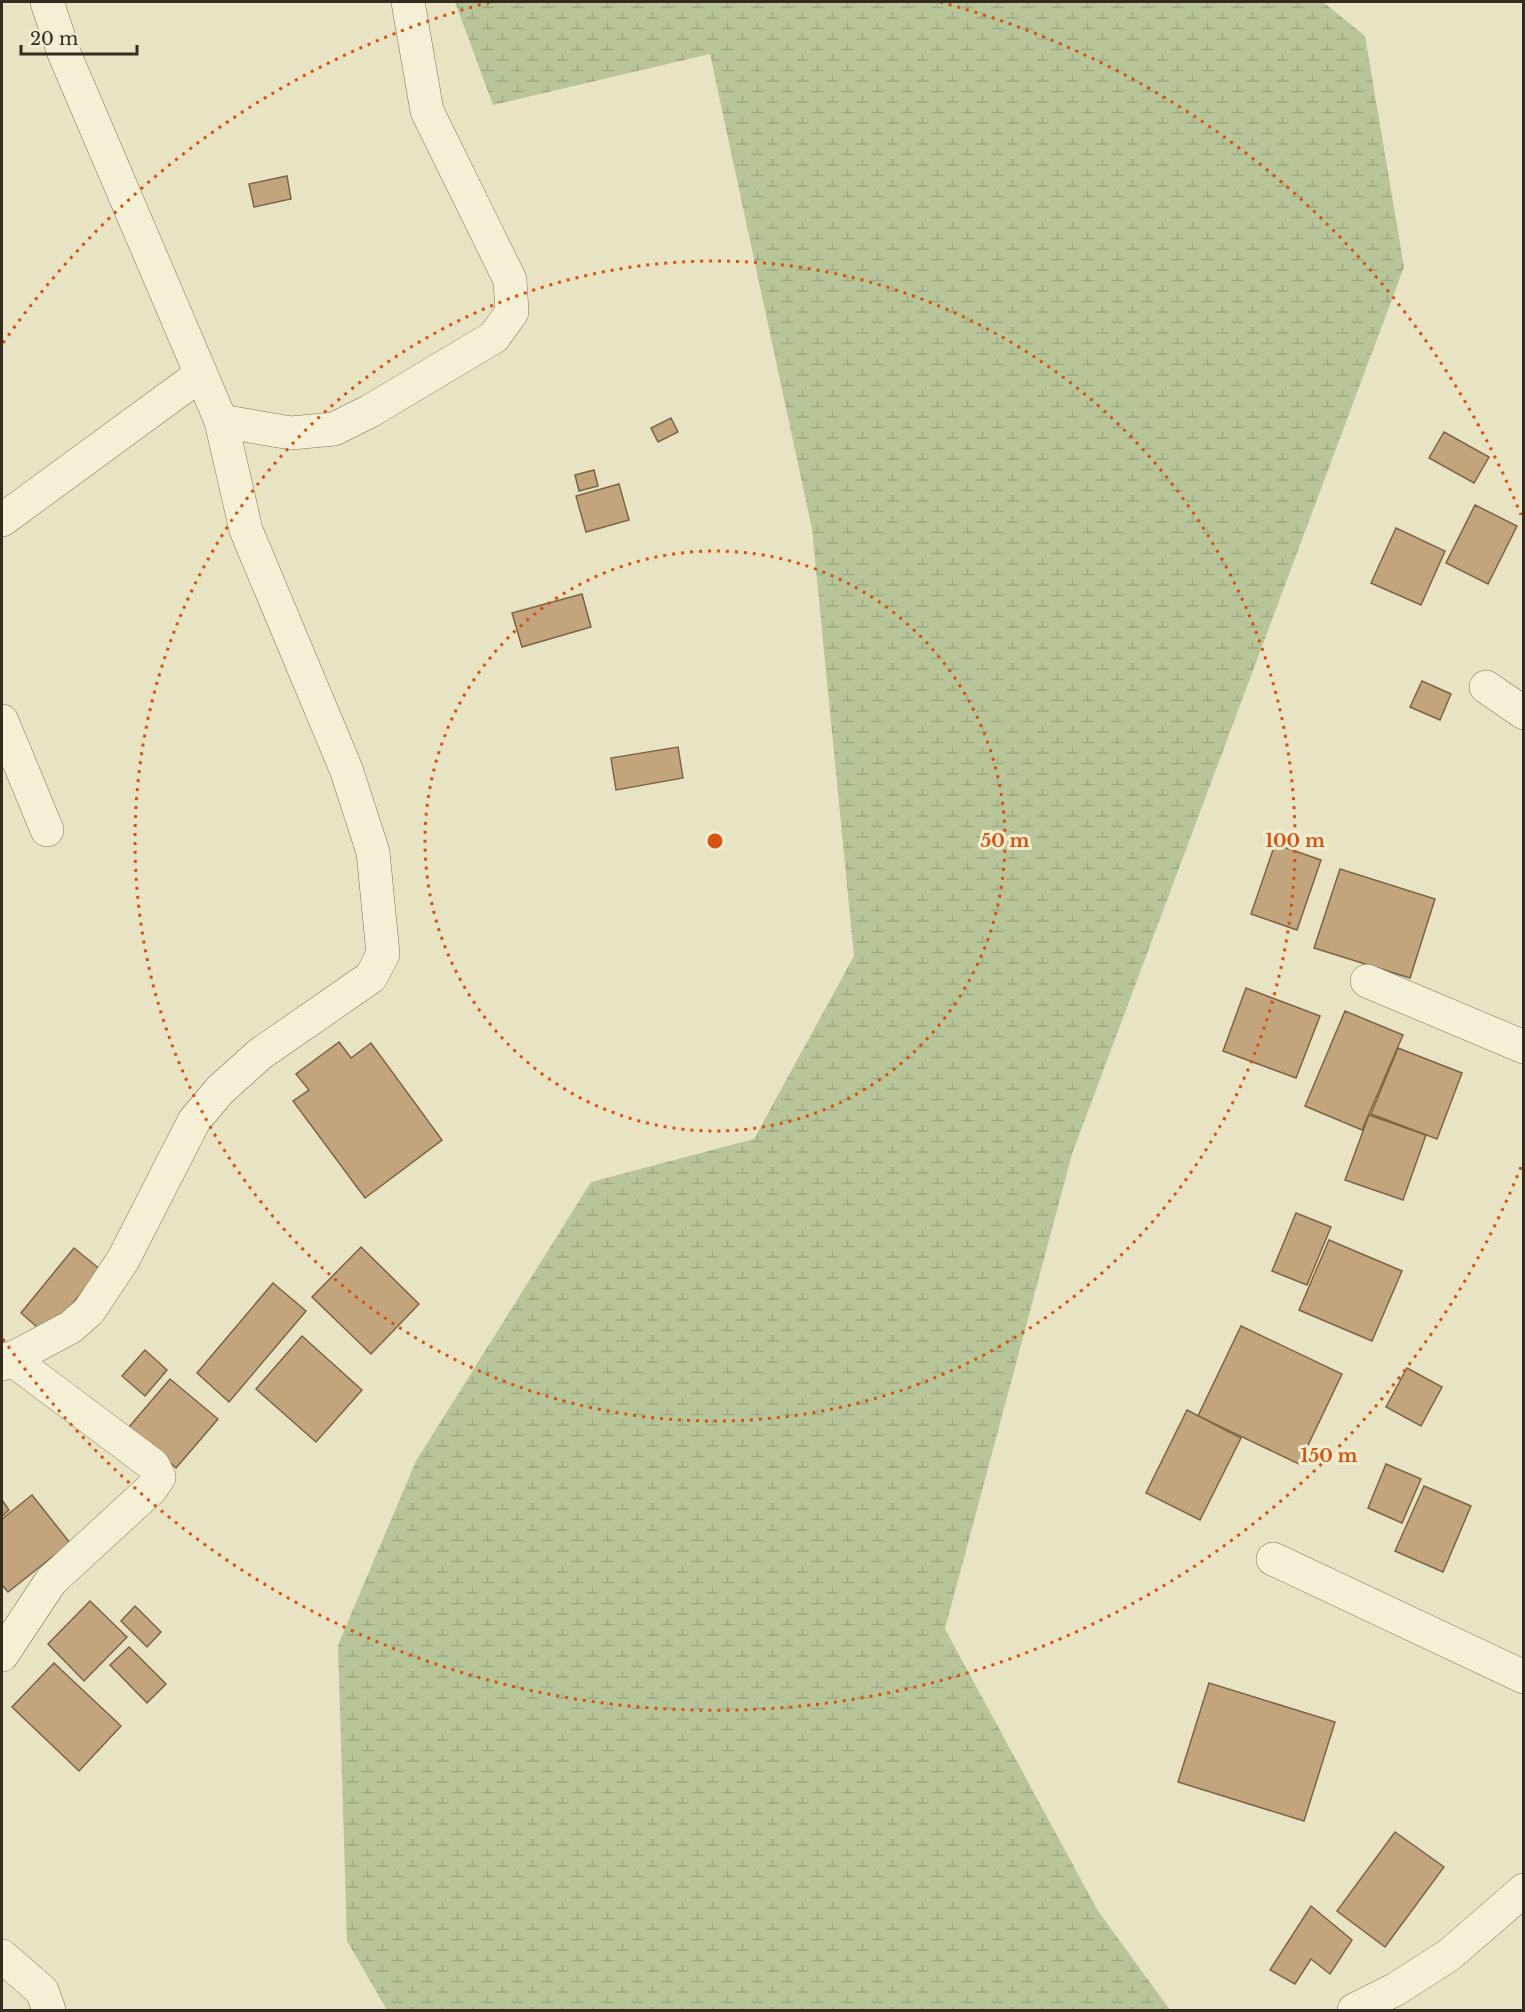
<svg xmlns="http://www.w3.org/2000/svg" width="1525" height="2012" font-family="'Libre Baskerville',serif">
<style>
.wetland{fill:url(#wetland-marsh)}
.building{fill:#c2a57d;stroke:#7d6444;stroke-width:1.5}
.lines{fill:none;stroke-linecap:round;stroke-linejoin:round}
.street-casing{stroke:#80755c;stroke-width:34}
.street{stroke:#f4f0d5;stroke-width:33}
.ring{fill:none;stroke:#d6540e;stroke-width:3;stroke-dasharray:3 6}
.centre{fill:#d6540e;stroke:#f1edd1;stroke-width:3}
.ring-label{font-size:18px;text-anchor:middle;font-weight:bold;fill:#d6540e;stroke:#f1edd1;stroke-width:6;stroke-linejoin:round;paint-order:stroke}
</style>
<defs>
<pattern id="wetland-marsh" width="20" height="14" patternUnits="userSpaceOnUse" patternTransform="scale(1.5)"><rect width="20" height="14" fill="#b8c598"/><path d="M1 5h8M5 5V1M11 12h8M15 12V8" fill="none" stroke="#9fa983"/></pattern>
</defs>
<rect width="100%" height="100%" fill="#e8e3c3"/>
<path class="wetland" d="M455,2H1323L1365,36L1404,267L1072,1154L945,1629L1098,1911L1170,2010H387L347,1941L338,1645L416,1461L591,1182L754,1139L854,956L812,529L710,54L493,105Z"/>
<g class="building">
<path d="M287,176L291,199L254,207L249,184Z"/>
<path d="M671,418L678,432L658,442L651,428Z"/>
<path d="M1444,432L1489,457L1474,483L1429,458Z"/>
<path d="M594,470L598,486L579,491L575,475Z"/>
<path d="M619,484L629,520L586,532L576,496Z"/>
<path d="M1475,505L1517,526L1488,584L1446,563Z"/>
<path d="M1396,528L1445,551L1421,605L1371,583Z"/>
<path d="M582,594L591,627L522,647L512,613Z"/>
<path d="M1422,681L1451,694L1440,720L1410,707Z"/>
<path d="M678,747L683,778L616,790L611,758Z"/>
<path d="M1275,844L1321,860L1297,930L1251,914Z"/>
<path d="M1340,869L1435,899L1410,978L1314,948Z"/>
<path d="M1246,988L1320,1016L1296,1078L1223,1051Z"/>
<path d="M1345,1011L1403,1035L1362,1130L1305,1106Z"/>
<path d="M339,1042L351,1058L371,1043L442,1140L365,1198L293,1101L309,1090L296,1074Z"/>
<path d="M1398,1048L1462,1073L1437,1139L1371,1114Z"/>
<path d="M1369,1115L1426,1135L1403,1200L1345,1180Z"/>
<path d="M1296,1213L1331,1227L1307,1285L1272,1271Z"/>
<path d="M1329,1240L1402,1271L1372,1341L1299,1310Z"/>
<path d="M361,1247L419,1304L371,1354L312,1297Z"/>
<path d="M74,1248L101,1270L46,1335L21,1313Z"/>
<path d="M273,1283L306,1311L229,1402L197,1373Z"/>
<path d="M1241,1326L1342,1374L1299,1464L1198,1416Z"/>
<path d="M302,1336L362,1390L316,1442L256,1389Z"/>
<path d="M145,1350L167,1370L145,1396L122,1376Z"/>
<path d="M1407,1368L1442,1387L1421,1426L1386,1407Z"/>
<path d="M170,1379L218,1419L176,1468L129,1427Z"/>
<path d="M1187,1410L1241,1438L1200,1520L1146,1493Z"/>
<path d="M1386,1464L1421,1479L1402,1523L1368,1508Z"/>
<path d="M1424,1486L1471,1506L1443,1572L1395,1551Z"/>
<path d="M32,1495L70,1543L8,1592L2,1585V1519Z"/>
<path d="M2,1500L9,1510L2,1516Z"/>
<path d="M90,1601L127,1637L84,1681L48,1644Z"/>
<path d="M135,1606L161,1632L147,1647L121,1621Z"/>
<path d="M129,1647L166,1684L147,1703L110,1665Z"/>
<path d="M54,1663L121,1726L79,1771L12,1707Z"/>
<path d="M1209,1683L1335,1722L1304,1821L1178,1782Z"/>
<path d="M1395,1832L1444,1867L1385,1947L1337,1911Z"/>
<path d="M1311,1906L1352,1940L1330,1974L1311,1959L1295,1984L1270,1970Z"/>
</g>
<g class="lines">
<g class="street-casing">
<g id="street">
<path d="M221,421L291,433L334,429L370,411L494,337L512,312L510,280L427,111L408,2"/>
<path d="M2,520L200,375"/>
<path d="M1486,687L1524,713"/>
<path d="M2,721L47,830"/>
<path d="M1367,981L1524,1047"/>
<path d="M2,1364L71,1327L89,1311L123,1260L194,1121L220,1090L260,1054L371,977L383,954L373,852L346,769L246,530L221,421L64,53L47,2"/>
<path d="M1273,1559L1524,1677"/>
<path d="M2,1655L51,1581L151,1489L159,1477L153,1465L10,1358"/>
<path d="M2,1956L42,1991L49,2010"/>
<path d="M1354,2010L1396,1989L1449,1955L1524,1890"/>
</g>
</g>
<use href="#street" class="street"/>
</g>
<g class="ring">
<circle cx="715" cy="841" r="290"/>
<circle cx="715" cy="841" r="580"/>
<path d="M1521 1167A869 869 0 0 1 3 1339M3 343A869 869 0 0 1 490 2M940 2A869 869 0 0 1 1521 515"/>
</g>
<circle cx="715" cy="841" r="9" class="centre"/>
<g class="ring-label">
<text x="1005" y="847">50 m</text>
<text x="1295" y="847">100 m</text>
<text x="1329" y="1462">150 m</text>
</g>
<rect width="1525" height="2012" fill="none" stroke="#322b1e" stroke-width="6"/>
<path d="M21 45v9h116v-9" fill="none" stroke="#322b1e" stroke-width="3"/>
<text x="30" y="45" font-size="18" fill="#322b1e" stroke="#f1edd1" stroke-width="4.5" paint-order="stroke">20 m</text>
</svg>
